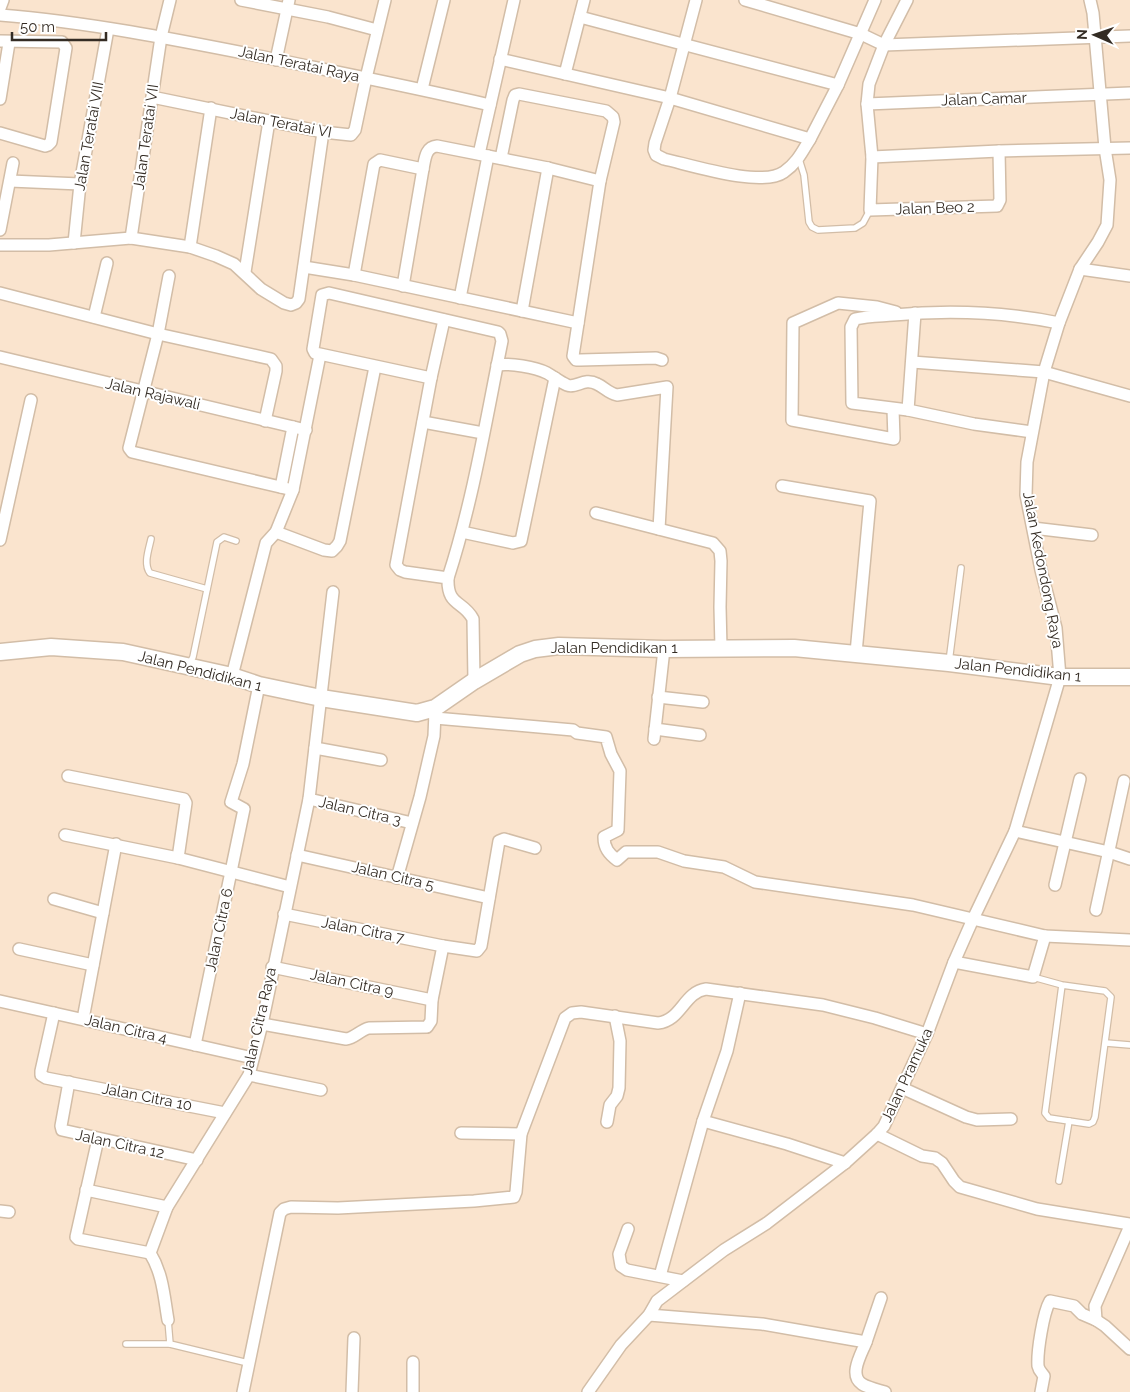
<svg xmlns="http://www.w3.org/2000/svg" width="1130" height="1392" font-family="Raleway,sans-serif">
<style>
.lines{fill:none;stroke-linecap:round;stroke-linejoin:round}
.lane-casing{stroke:#d2bda7;stroke-width:8}
.street-casing{stroke:#d2bda7;stroke-width:14}
.secondary-casing{stroke:#d2bda7;stroke-width:19}
.lane{stroke:#fff;stroke-width:5.5}
.street{stroke:#fff;stroke-width:11}
.secondary{stroke:#fff;stroke-width:16}
.labels{text-anchor:middle;dominant-baseline:central;stroke-width:4;stroke-linejoin:round;paint-order:stroke}
.street-label{font-size:15px;fill:#342c24;stroke:#fff}
</style>
<rect width="100%" height="100%" fill="#fae4ce"/>
<g class="lines">
<g class="lane-casing">
<g id="lane">
<path d="M799,159L804,175L809,222L812,227L818,230L855,228L863,223L870,210"/>
<path d="M151,539C149,549 143,564 150,573L207,589"/>
<path d="M949,662L961,568"/>
<path d="M189,665L193,657L217,542L224,537L236,541"/>
<path d="M1033,977L1062,985L1105,991L1111,997L1095,1117L1093,1122L1089,1124L1049,1118L1045,1113L1062,985"/>
<path d="M1106,1043L1130,1045"/>
<path d="M1059,1181L1069,1121"/>
<path d="M168,1320L170,1344L248,1363"/>
<path d="M126,1344H170"/>
</g>
</g>
<g class="street-casing">
<g id="street">
<path d="M241,0L328,17L377,30"/>
<path d="M696,0L670,98L655,143L654,150L656,155L664,159C691,165 762,188 784,172C797,163 802,152 810,139"/>
<path d="M745,0L861,34L884,45L1130,36"/>
<path d="M907,0L884,45L869,84L867,104L872,157L870,210L997,206L1000,200L999,151"/>
<path d="M0,8L3,0"/>
<path d="M0,15C87,22 173,39 259,56C336,72 413,87 490,105"/>
<path d="M580,17L838,85"/>
<path d="M0,41L62,42L66,48L51,142L48,145L45,146L0,133"/>
<path d="M500,59L670,98L810,139L838,85L875,0"/>
<path d="M276,60L289,0"/>
<path d="M565,74L584,0"/>
<path d="M422,89L444,0"/>
<path d="M152,97L323,132L351,135L355,130L366,78L385,0"/>
<path d="M0,99L9,43"/>
<path d="M867,104L1130,93"/>
<path d="M479,154L514,0"/>
<path d="M872,157L999,151L1130,148"/>
<path d="M501,158L513,100L515,95L519,94L606,111L613,117L614,122L600,181L573,356L576,360H580L656,358L662,360"/>
<path d="M10,181L80,184"/>
<path d="M0,230L13,163"/>
<path d="M131,238L161,37L170,0"/>
<path d="M74,243L80,184L108,29"/>
<path d="M0,245H49L131,238L190,247L216,256L234,264L261,289L284,303L291,305L296,303L299,299L323,132"/>
<path d="M190,247L211,108"/>
<path d="M304,267L354,275L578,323"/>
<path d="M1080,269L1130,276"/>
<path d="M245,272L269,121"/>
<path d="M354,275L374,164L380,160L423,169"/>
<path d="M169,276L158,334L129,448L132,452L293,490"/>
<path d="M403,286L423,169C425,160 425,147 437,146L548,168L600,181"/>
<path d="M0,293L158,334L271,359L276,366V371L265,421"/>
<path d="M460,298L488,156"/>
<path d="M522,311L548,168"/>
<path d="M915,313L908,410L974,424L1032,432"/>
<path d="M94,317L107,263"/>
<path d="M444,320L431,378L396,565L400,570L405,572L448,578C447,607 463,600 473,619L474,681"/>
<path d="M0,357L306,430"/>
<path d="M912,362L1044,372L1130,396"/>
<path d="M497,365C510,363 535,367 547,373C554,377 560,382 567,385C576,389 584,377 597,384C604,387 608,393 617,395L667,387L659,529"/>
<path d="M431,378L315,353L313,349L322,295L329,293L498,332L500,334L502,341C486,420 473,501 448,578"/>
<path d="M893,409L894,439L792,420L793,323L838,303L877,307L896,312"/>
<path d="M908,410L852,403L851,327L855,319C867,316 881,316 893,315C948,310 1005,312 1059,323"/>
<path d="M423,422L483,433"/>
<path d="M782,486L870,501L856,653"/>
<path d="M281,487L293,427"/>
<path d="M596,513L713,543L720,551L721,561L720,607L721,648"/>
<path d="M1033,528L1092,535"/>
<path d="M276,532L324,550L332,551L337,546L340,541L375,367"/>
<path d="M462,532L513,543L521,541L555,378"/>
<path d="M0,540L31,400"/>
<path d="M232,676L266,543L276,532L293,490L320,355"/>
<path d="M658,697L703,702"/>
<path d="M435,718L573,730L577,733L606,737L611,754L620,771L618,830L604,837C604,848 609,854 617,860L626,852H658L684,861L724,867L755,882L913,905L1045,936L1130,940"/>
<path d="M655,729L700,735"/>
<path d="M654,739L664,649"/>
<path d="M315,748L381,760"/>
<path d="M68,776L184,799L186,803L178,858"/>
<path d="M309,799L412,823"/>
<path d="M1015,831L1109,852L1130,859"/>
<path d="M65,835L178,858L290,887"/>
<path d="M297,855L489,898"/>
<path d="M397,878L420,797L434,736L435,712"/>
<path d="M1055,885L1080,779"/>
<path d="M54,899L103,913"/>
<path d="M1096,910L1124,781"/>
<path d="M284,914L443,946L477,951L481,946L499,841L504,839L535,848"/>
<path d="M19,949L93,965"/>
<path d="M954,962L1033,977L1045,936"/>
<path d="M272,967L432,1000"/>
<path d="M0,1001L253,1058"/>
<path d="M54,1013L41,1071V1075L46,1078L225,1113"/>
<path d="M83,1019L116,844"/>
<path d="M262,1024L346,1039C355,1038 360,1030 369,1028L427,1027L431,1021L432,1000L443,946"/>
<path d="M195,1045L244,809L231,802L243,764L259,685"/>
<path d="M249,1075L321,1090"/>
<path d="M69,1082L61,1126L62,1130L197,1160"/>
<path d="M902,1088L966,1117L977,1120L1011,1119"/>
<path d="M703,1121L787,1144L845,1163"/>
<path d="M607,1122L610,1105L617,1096L619,1088L620,1041L615,1016"/>
<path d="M461,1133L521,1134"/>
<path d="M877,1134L922,1156L935,1158L942,1163L954,1181L960,1187L1037,1209L1130,1224"/>
<path d="M98,1139L76,1237L78,1239L150,1253"/>
<path d="M86,1190L167,1207"/>
<path d="M0,1211L9,1212"/>
<path d="M628,1229L619,1254L621,1266L627,1270L683,1281"/>
<path d="M660,1276L703,1121L727,1051L740,993"/>
<path d="M649,1315L762,1324L866,1342C862,1353 848,1375 862,1384C868,1388 878,1390 885,1392"/>
<path d="M168,1320C164,1297 163,1274 150,1253L167,1207L249,1075L262,1024L309,799L333,592"/>
<path d="M1096,1320L1095,1306L1130,1226"/>
<path d="M866,1342L881,1298"/>
<path d="M243,1392L280,1213L284,1209L291,1207L338,1208L474,1201L514,1197L516,1192L521,1134L565,1018L572,1013L581,1012L658,1023C681,1021 684,992 706,989L823,1005L875,1018L927,1034"/>
<path d="M352,1392L354,1338"/>
<path d="M413,1392V1362"/>
<path d="M588,1392L621,1345L649,1315L657,1301L724,1250L767,1223L845,1163L877,1134L884,1126L927,1034L954,962L973,919L1015,831L1060,677L1056,628L1041,570L1026,495L1027,462L1044,372L1059,323L1080,269L1098,242L1107,225L1110,180L1105,148L1093,13L1090,0"/>
<path d="M1041,1392L1044,1376C1042,1373 1039,1371 1038,1366C1037,1352 1043,1313 1050,1301L1074,1306L1082,1314L1096,1320L1105,1326L1130,1349"/>
</g>
</g>
<g class="secondary-casing">
<path id="secondary" d="M0,652L51,647L123,652L232,676L259,685L321,698L417,713L435,708L474,681L520,654L535,649L559,646L664,649L794,648L949,663L1060,677H1130"/>
</g>
<use href="#lane" class="lane"/>
<use href="#street" class="street"/>
<use href="#secondary" class="secondary"/>
</g>
<g class="labels">
<g class="street-label">
<text transform="translate(299 64) rotate(12)">Jalan Teratai Raya</text>
<text transform="translate(984 99) rotate(-2)">Jalan Camar</text>
<text transform="translate(281 123) rotate(11)">Jalan Teratai VI</text>
<text transform="translate(89 136) rotate(-80)">Jalan Teratai VIII</text>
<text transform="translate(146 137) rotate(-82)">Jalan Teratai VII</text>
<text transform="translate(935 208) rotate(-2)">Jalan Beo 2</text>
<text transform="translate(153 394) rotate(13)">Jalan Rajawali</text>
<text transform="translate(1043 570) rotate(79)">Jalan Kedondong Raya</text>
<text x="614" y="648">Jalan Pendidikan 1</text>
<text transform="translate(1018 670) rotate(6)">Jalan Pendidikan 1</text>
<text transform="translate(200 671) rotate(14)">Jalan Pendidikan 1</text>
<text transform="translate(360 811) rotate(13)">Jalan Citra 3</text>
<text transform="translate(393 876) rotate(13)">Jalan Citra 5</text>
<text transform="translate(219 930) rotate(-78)">Jalan Citra 6</text>
<text transform="translate(363 930) rotate(11)">Jalan Citra 7</text>
<text transform="translate(352 983) rotate(12)">Jalan Citra 9</text>
<text transform="translate(259 1021) rotate(-77)">Jalan Citra Raya</text>
<text transform="translate(126 1029) rotate(13)">Jalan Citra 4</text>
<text transform="translate(907 1075) rotate(-65)">Jalan Pramuka</text>
<text transform="translate(147 1097) rotate(11)">Jalan Citra 10</text>
<text transform="translate(120 1144) rotate(12)">Jalan Citra 12</text>
</g>
</g>
<g transform="translate(1095 35) rotate(272)" stroke="#ffffff" stroke-width="4" paint-order="stroke">
<path d="M0-4L9 19L0 12L-9 19Z" fill="#342c24"/>
<text y="-8" font-size="14" font-weight="bold" text-anchor="middle" fill="#342c24">N</text>
</g>
<path d="M12 32v8h94v-8" fill="none" stroke="#342c24" stroke-width="2.5"/>
<text x="20" y="32" font-size="15" fill="#342c24" stroke="#ffffff" stroke-width="4" paint-order="stroke">50 m</text>
</svg>
